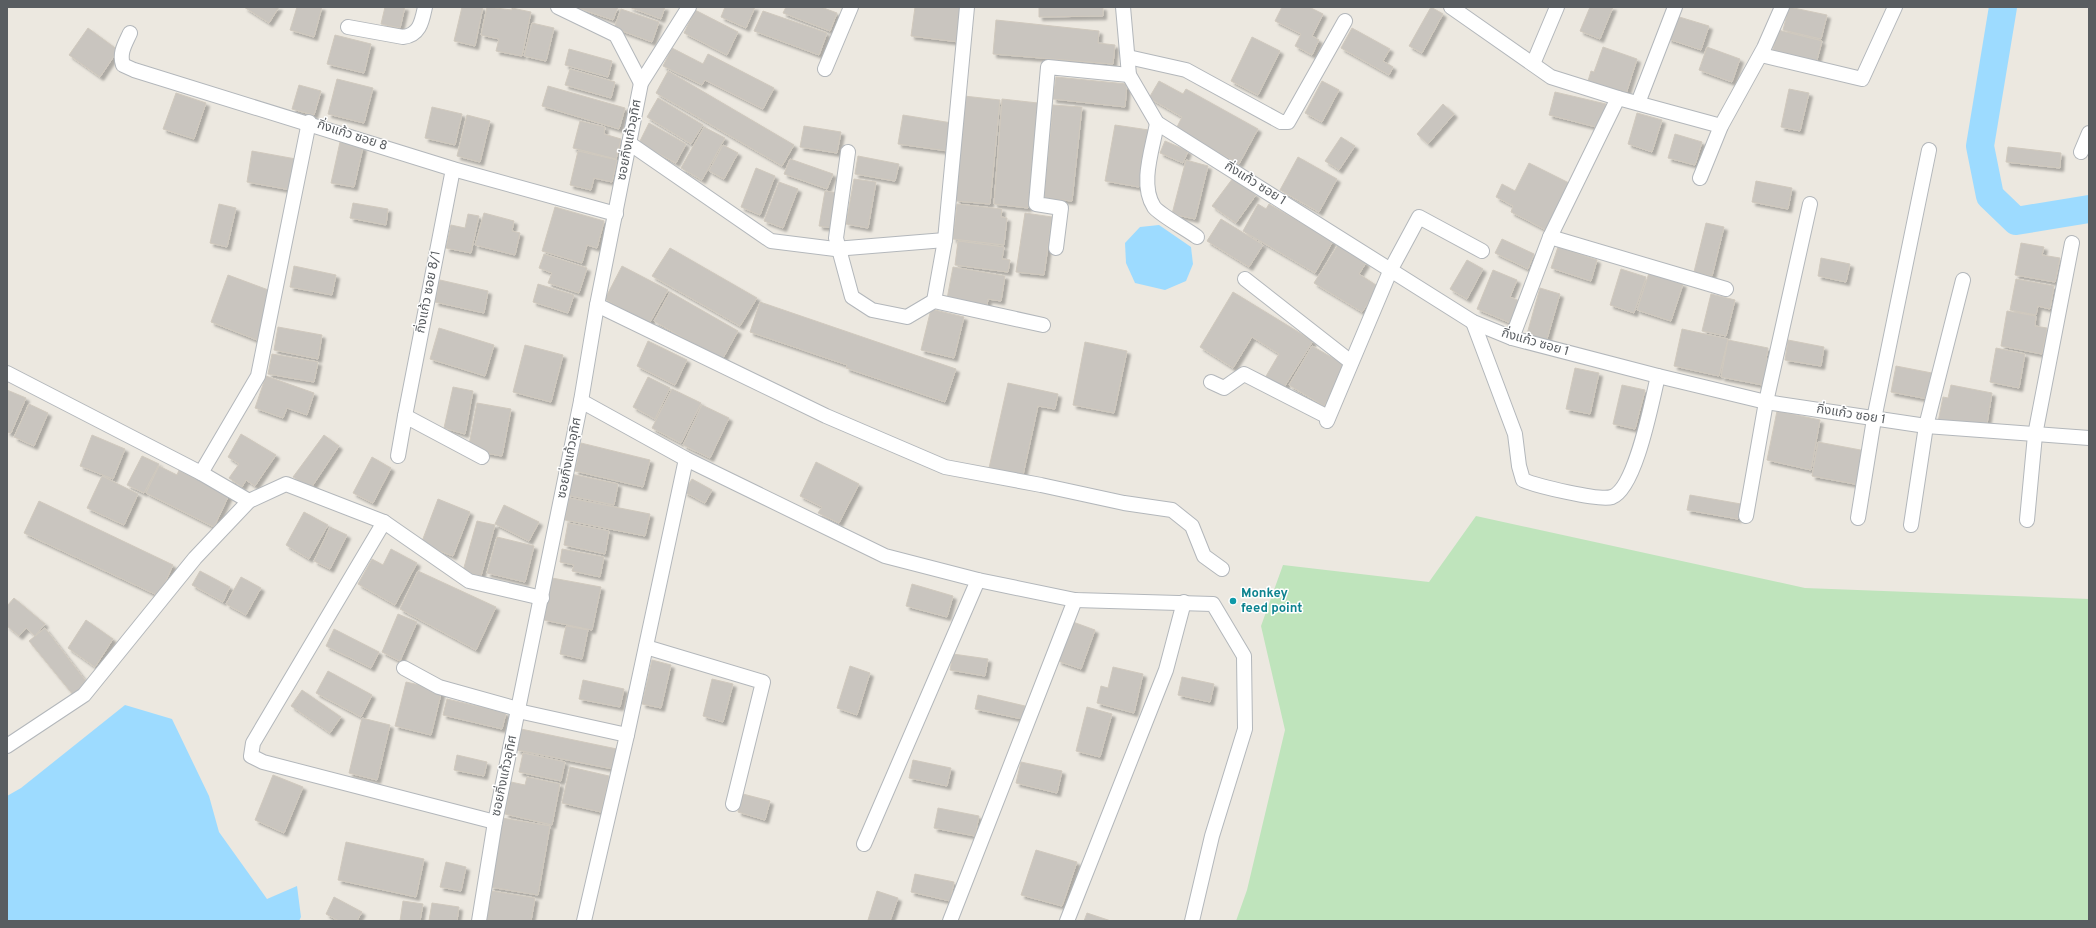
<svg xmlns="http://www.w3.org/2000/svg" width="2096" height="928" font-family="Overpass,'Noto Sans Thai',sans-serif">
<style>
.green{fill:#bfe4bc}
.water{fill:#9ddbff}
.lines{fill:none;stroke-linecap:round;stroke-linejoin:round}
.river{stroke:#9ddbff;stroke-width:28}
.building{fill:#c9c5bf;stroke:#d0c9be;filter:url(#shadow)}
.minor-casing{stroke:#b3b7bb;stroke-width:16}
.minor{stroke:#fff;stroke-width:14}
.culture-dot{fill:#0f9aa8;stroke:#fff;stroke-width:1.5}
.labels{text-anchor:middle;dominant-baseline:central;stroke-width:3;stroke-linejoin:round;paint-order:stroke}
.street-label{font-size:13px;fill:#595d61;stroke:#fff}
.culture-label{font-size:13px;font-weight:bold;fill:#0d838f;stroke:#fff;text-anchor:start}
</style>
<defs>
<filter id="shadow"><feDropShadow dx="3.5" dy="3.5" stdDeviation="1" flood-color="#0004"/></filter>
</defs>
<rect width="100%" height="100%" fill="#ece8e0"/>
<path class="green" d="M1476,516L1805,588L2089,599V921H1236L1247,890L1285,730L1261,626L1283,565L1429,582Z"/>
<g class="water">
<path d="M1159,225L1191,247L1193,264L1186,281L1165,290L1135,283L1126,263L1125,243L1140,227Z"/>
<path d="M125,705L172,719L209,796L219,832L267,899L297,886L301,917L299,921H7V796L21,788Z"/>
</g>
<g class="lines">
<path class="river" d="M2003,7L1980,146L1990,196L2016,221L2089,209"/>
</g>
<g class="building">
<path d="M244,7H279L269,23Z"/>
<path d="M297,7H322L314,37L290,30Z"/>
<path d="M385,7H405L400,28L381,24Z"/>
<path d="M462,7H483L475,46L454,41Z"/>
<path d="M487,7L512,10V8L531,12L522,56L496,51L499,39L481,35Z"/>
<path d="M575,7H618L613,20Z"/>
<path d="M629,7H665L661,19Z"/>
<path d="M725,7H755L746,28L721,17Z"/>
<path d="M786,7H821L837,13L830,31L783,13Z"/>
<path d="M915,7H963L959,42L911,36Z"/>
<path d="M1039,7H1103V16L1039,17Z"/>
<path d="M1282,7H1309L1323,14L1312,36L1319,40L1312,55L1295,46L1301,34L1275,21Z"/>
<path d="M1431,7L1443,14L1422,53L1409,46Z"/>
<path d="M1590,7H1613L1600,39L1580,31Z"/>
<path d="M1789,7L1827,15L1821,39L1783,30Z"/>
<path d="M621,9L659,22L652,42L614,28Z"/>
<path d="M695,10L738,32L727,55L684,33Z"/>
<path d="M763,11L827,33L819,55L754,31Z"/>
<path d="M1676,16L1709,26L1701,50L1668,39Z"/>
<path d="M996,20L1099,31L1098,43L1115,45L1113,64L993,54Z"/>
<path d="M532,23L554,28L546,61L524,56Z"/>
<path d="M88,28L118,50L100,77L69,55Z"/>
<path d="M1352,28L1390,49L1383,61L1393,67L1389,75L1341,48Z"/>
<path d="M1778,30L1822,41L1816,64L1772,53Z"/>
<path d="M335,35L371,44L364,73L327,64Z"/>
<path d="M1252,37L1280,51L1258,95L1231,81Z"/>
<path d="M1603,47L1637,59L1626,94L1588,81L1591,71L1594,72Z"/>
<path d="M1707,47L1740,59L1732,82L1699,70Z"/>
<path d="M672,48L703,64L708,54L774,88L763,109L705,80L702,85L663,66Z"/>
<path d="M569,49L612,61L608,77L565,65Z"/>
<path d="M570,69L615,82L611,98L565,85Z"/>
<path d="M668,71L794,145L782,166L656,93Z"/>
<path d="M1056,77L1127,84L1125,107L1053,99Z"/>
<path d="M337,79L373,88L364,123L328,114Z"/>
<path d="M1159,81L1183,94L1186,89L1258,129L1239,164L1176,129L1182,117L1149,98Z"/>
<path d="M1322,81L1339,90L1322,122L1305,113Z"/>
<path d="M299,85L321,91L314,115L292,109Z"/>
<path d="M548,86L625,108L619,129L542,106Z"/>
<path d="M1789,89L1809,93L1800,131L1781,127Z"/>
<path d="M1555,92L1606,104L1600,128L1549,115Z"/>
<path d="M176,93L206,103L194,139L163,129Z"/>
<path d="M964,96L1000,100L990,204L956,201Z"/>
<path d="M658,98L703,125L691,144L647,117Z"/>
<path d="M1002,99L1038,103L1028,208L994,204Z"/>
<path d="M1443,104L1454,114L1428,144L1417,134Z"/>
<path d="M1053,105L1082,107L1072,201L1044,198Z"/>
<path d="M432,107L462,114L455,145L425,138Z"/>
<path d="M1637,113L1662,120L1652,152L1628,144Z"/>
<path d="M467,115L490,121L480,162L457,156Z"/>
<path d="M903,115L952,123L948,151L898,144Z"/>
<path d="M580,121L605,127L604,134L621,139L616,159L573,148Z"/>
<path d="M649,123L686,144L676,163L639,143Z"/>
<path d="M1115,125L1149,130L1139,187L1105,181Z"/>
<path d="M804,126L841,132L837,153L800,147Z"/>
<path d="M704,127L725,138L702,180L681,168Z"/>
<path d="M1675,134L1702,142L1695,165L1668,158Z"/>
<path d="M1341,137L1355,146L1339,170L1325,161Z"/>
<path d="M1165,141L1188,151L1183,163L1160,153Z"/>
<path d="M340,142L363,147L354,187L331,183Z"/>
<path d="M723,145L738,153L724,179L709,171Z"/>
<path d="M2008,147L2061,153L2060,168L2006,162Z"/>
<path d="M252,151L296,159L291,190L247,182Z"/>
<path d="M578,151L617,160L612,182L594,178L591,190L570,185Z"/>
<path d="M858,156L899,164L895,181L855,174Z"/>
<path d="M1298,157L1337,179L1319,212L1280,190Z"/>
<path d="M790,159L833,174L827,189L784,174Z"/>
<path d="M1186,160L1208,166L1195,219L1172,214Z"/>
<path d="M1529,163L1571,184L1548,231L1511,212L1513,206L1496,197L1502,184L1515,191Z"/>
<path d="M756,168L775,176L760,215L741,207Z"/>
<path d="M1233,178L1256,195L1236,223L1212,206Z"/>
<path d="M854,179L876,182L868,228L846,224Z"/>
<path d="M1756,181L1792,188L1788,209L1752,202Z"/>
<path d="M779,182L798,189L783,228L764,221Z"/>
<path d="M825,191L839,193L833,228L819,226Z"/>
<path d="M353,203L388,209L386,225L350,218Z"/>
<path d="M219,204L236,208L227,247L210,243Z"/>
<path d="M957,204L1002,209L1001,217L1007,218L1004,245L953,239Z"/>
<path d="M1258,204L1266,209L1269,204L1333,241L1315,273L1243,231Z"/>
<path d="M555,207L604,221L597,248L587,245L582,263L542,251Z"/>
<path d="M484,213L514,221L512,231L520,233L515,255L475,245Z"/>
<path d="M1025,213L1052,217L1044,275L1016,272Z"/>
<path d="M468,214L479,216L471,253L446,248L451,225L465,228Z"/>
<path d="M1221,219L1263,245L1249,267L1207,241Z"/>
<path d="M1706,223L1724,227L1712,276L1694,272Z"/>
<path d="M1502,239L1534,254L1528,269L1495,253Z"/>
<path d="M958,241L1004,247L1002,259L1010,260L1008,272L955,265Z"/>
<path d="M2021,243L2044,247L2042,255L2060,258L2055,282L2015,275Z"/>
<path d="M1338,245L1366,263L1359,274L1379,287L1362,312L1314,283Z"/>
<path d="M1558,247L1597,260L1591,281L1551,268Z"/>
<path d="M670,248L757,298L740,326L652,276Z"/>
<path d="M544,254L587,268L579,293L548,283L552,273L539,268Z"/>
<path d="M1821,258L1850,264L1846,282L1818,276Z"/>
<path d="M1467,260L1483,269L1467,299L1450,289Z"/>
<path d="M294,266L336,275L332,295L290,287Z"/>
<path d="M622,266L668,290L649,324L605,299Z"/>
<path d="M953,267L1005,276L1001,301L988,299L987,306L947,299Z"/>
<path d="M1621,269L1646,277L1634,313L1610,305Z"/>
<path d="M1493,270L1517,280L1510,297L1522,302L1513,324L1477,309Z"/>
<path d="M1649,273L1683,284L1671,321L1637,310Z"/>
<path d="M228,275L271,291L265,306L269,308L257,340L211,322Z"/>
<path d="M2016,279L2054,286L2050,309L2038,306L2036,315L2010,310Z"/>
<path d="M440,280L488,291L484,313L435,302Z"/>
<path d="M538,284L574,295L568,313L533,302Z"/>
<path d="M1540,288L1560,294L1547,339L1527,334Z"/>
<path d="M670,292L738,331L722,360L654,321Z"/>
<path d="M1233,292L1313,341L1283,389L1265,378L1279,354L1252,337L1233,368L1200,347Z"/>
<path d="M1711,294L1735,300L1726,336L1702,331Z"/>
<path d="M760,302L956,369L945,402L846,368L847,365L750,332Z"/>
<path d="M931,309L964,317L954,358L921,350Z"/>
<path d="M2007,311L2036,316L2035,326L2047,328L2042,354L2001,346Z"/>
<path d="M278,327L322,335L318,359L274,350Z"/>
<path d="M439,328L494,345L485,376L430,359Z"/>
<path d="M1682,329L1728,339L1719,376L1674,366Z"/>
<path d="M1728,340L1768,348L1766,359L1773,361L1768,386L1721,377Z"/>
<path d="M1788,340L1824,347L1821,366L1785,360Z"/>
<path d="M648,341L687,360L675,385L637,366Z"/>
<path d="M1085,342L1127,351L1114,413L1073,405Z"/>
<path d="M525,345L563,355L551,402L513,392Z"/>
<path d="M1312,346L1347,366L1324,406L1289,385Z"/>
<path d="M1996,348L2025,354L2019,388L1990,382Z"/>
<path d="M272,354L318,362L314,382L268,374Z"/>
<path d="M1896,366L1932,373L1928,399L1891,392Z"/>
<path d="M1575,368L1599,373L1590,414L1566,409Z"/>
<path d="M266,376L314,393L307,415L287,408L283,418L255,408Z"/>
<path d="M648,377L670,388L655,419L633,407Z"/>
<path d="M1008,383L1058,394L1055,409L1038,406L1023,475L989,468Z"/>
<path d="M1622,385L1645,390L1635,429L1613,424Z"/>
<path d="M1951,385L1992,393L1986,430L1938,422L1943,397L1948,398Z"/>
<path d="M453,387L473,391L465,434L444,428Z"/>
<path d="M672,389L701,403L681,443L652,428Z"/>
<path d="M7,390L26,398L11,433L7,432Z"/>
<path d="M477,403L511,409L502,456L468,450Z"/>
<path d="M29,404L48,413L34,446L14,437Z"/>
<path d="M702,405L729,418L710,458L683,445Z"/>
<path d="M1777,411L1820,420L1811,470L1767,460Z"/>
<path d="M241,434L276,455L255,486L246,480L242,487L229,478L239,464L228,457Z"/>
<path d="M92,435L125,449L113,479L80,466Z"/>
<path d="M324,435L339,446L311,488L293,477Z"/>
<path d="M1818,442L1866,451L1860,485L1812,476Z"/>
<path d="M581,443L650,460L643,487L575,471Z"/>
<path d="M142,456L159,464L144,493L127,485Z"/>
<path d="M372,457L391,468L373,503L353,493Z"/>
<path d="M816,462L859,484L839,523L818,513L822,507L800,496Z"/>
<path d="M159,466L177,475L179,470L229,495L214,527L146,493Z"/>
<path d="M571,474L618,484L614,505L566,495Z"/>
<path d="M102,476L138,494L124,525L87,508Z"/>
<path d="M692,479L712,490L705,503L684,492Z"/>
<path d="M1690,495L1741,504L1738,519L1687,510Z"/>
<path d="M569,498L650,514L645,536L565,520Z"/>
<path d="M438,499L470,512L453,556L421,544Z"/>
<path d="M39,501L173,565L159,596L24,533Z"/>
<path d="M504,505L539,522L529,541L495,524Z"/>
<path d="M304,512L328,525L309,559L286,545Z"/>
<path d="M477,521L495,525L481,576L463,571Z"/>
<path d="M568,523L609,531L605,554L564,545Z"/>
<path d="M330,527L347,535L330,569L314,561Z"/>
<path d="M497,537L534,546L525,582L487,573Z"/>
<path d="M391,549L417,563L395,605L358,584L372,559L383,565Z"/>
<path d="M562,549L604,557L600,577L572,571L574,565L560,562Z"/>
<path d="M200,571L230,587L223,602L192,585Z"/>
<path d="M418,571L496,607L476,650L400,609Z"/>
<path d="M241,577L261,588L246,615L226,604Z"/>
<path d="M552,578L601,587L592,630L544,620Z"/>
<path d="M912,584L953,596L947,617L906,606Z"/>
<path d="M14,598L45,624L35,636L26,628L19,636L7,626V606Z"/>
<path d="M398,614L417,622L400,661L382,652Z"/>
<path d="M86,620L113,639L95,667L68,648Z"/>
<path d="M1073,622L1095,630L1081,669L1058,661Z"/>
<path d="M566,626L588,630L582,659L560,654Z"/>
<path d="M45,628L88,684L74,696L29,641Z"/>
<path d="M334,629L379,652L371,668L326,646Z"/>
<path d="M953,654L988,659L985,676L950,670Z"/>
<path d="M652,660L671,665L661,708L642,704Z"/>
<path d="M850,666L870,673L857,715L837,708Z"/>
<path d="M1113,667L1143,674L1134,713L1097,703L1101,686L1108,688Z"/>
<path d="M328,671L372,695L361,717L316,693Z"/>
<path d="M1182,677L1214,684L1210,702L1178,695Z"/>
<path d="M712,679L733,684L723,722L703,716Z"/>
<path d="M583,680L624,689L620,707L579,699Z"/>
<path d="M406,682L442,690L431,735L395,726Z"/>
<path d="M302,690L341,717L330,733L291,706Z"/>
<path d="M978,695L1025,706L1022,719L975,709Z"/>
<path d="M447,699L506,713L502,729L443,715Z"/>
<path d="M1087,707L1112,714L1100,757L1076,751Z"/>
<path d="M362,718L390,725L377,780L349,773Z"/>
<path d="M521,729L617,749L613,769L517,750Z"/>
<path d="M523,753L565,762L561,781L519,772Z"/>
<path d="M457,755L487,762L484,776L454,770Z"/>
<path d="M913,760L951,768L947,786L909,778Z"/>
<path d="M1021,762L1062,771L1057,793L1016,783Z"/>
<path d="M570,767L609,776L601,812L562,803Z"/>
<path d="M273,775L303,787L284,833L255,820Z"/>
<path d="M527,777L560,784L552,825L505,814L511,782L525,785Z"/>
<path d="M743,794L770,801L765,820L738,812Z"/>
<path d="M938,808L979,816L975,836L934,828Z"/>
<path d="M502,818L550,826L538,895L490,887Z"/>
<path d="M346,842L424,859L416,897L338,880Z"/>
<path d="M1036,850L1077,862L1062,906L1021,895Z"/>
<path d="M446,862L466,867L461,891L440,887Z"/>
<path d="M915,874L954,882L950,901L911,892Z"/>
<path d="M492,891L535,898L531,921H486Z"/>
<path d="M877,891L898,898L890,921L868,920Z"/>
<path d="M334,897L362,912L357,921H339L326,914Z"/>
<path d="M403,901L423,904L420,921H400Z"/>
<path d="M432,903L459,907L457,921H429Z"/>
<path d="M1087,913L1111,921H1084Z"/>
</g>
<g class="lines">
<g class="minor-casing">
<g id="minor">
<path d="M558,7L616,35L641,83"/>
<path d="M1123,7L1129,75L1157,123L1473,322L1512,338L1658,376L1766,402L1926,426L2089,438"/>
<path d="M1451,7L1551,77L1618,98L1721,126"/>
<path d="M348,27L403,37C420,35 422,21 425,7"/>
<path d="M130,33C125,44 119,53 123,65L134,70L453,169L616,214"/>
<path d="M1761,55L1862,79L1895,7"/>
<path d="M1128,57L1186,70L1281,122H1288L1345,21"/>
<path d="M1533,64L1557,7"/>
<path d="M825,69L851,7"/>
<path d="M1638,103L1675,7"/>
<path d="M1157,123C1153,148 1139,184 1154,207C1160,215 1188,230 1197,237"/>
<path d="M629,143L771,241L835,249L945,240"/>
<path d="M848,152L836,238L852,297L872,310L907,317L934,301L1043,325"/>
<path d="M2081,152L2089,133"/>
<path d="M1700,178L1721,126L1764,48L1782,7"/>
<path d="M1550,237L1726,289"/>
<path d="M1056,248L1061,208L1036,204L1048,67L1129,75"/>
<path d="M1245,279L1351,362"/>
<path d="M934,301L945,240L967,7"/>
<path d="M597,305L826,416L945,467L1041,485L1124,503L1172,510L1192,526L1204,556L1222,569"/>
<path d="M1473,322L1515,434L1519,466L1523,480C1537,486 1599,501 1612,497C1636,488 1652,400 1658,376"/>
<path d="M1512,338L1550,237L1618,98"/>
<path d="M7,373L201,473L249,501"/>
<path d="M1211,382L1224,388L1244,374L1328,417"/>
<path d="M581,401L686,459L885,556L978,580L1075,600L1213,604L1244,656L1245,729L1212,836L1192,921"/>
<path d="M405,416L453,169"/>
<path d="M1327,421L1391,269L1419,217L1482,251"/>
<path d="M398,456L405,416L482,457"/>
<path d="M201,473L258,376L309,122"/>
<path d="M1746,516L1766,402L1810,204"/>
<path d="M1858,518L1874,419L1929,150"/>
<path d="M2027,520L2035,435L2072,243"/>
<path d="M384,522L253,743L251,756L263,762L495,822"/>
<path d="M1911,525L1926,426L1963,280"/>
<path d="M646,647L763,682L733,804"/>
<path d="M404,668L439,687L518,709"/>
<path d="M518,711L627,735"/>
<path d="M7,746L84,695L195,558L249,501L286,484L384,522L469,581L542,598"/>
<path d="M864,844L978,580"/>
<path d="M479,921L495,822L581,401L597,305L641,83L689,7"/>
<path d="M584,921L627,735L686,459"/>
<path d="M950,921L1075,600"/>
<path d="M1067,921L1166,670L1184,602"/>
</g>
</g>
<use href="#minor" class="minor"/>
</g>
<circle class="culture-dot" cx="1233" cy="601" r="4"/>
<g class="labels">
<g class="street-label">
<text transform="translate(352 136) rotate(18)">กิ่งแก้ว ซอย 8</text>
<text transform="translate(630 140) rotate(-79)">ซอยกิ่งแก้วอุทิศ</text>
<text transform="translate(1255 184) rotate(32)">กิ่งแก้ว ซอย 1</text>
<text transform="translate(429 292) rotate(-79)">กิ่งแก้ว ซอย 8/1</text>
<text transform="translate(1535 343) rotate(16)">กิ่งแก้ว ซอย 1</text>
<text transform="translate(1851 415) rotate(9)">กิ่งแก้ว ซอย 1</text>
<text transform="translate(570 458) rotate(-79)">ซอยกิ่งแก้วอุทิศ</text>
<text transform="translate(505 776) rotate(-78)">ซอยกิ่งแก้วอุทิศ</text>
</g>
<g class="culture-label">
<text x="1241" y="594">Monkey<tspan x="1241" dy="15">feed point</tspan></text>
</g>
</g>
<rect width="2096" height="928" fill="none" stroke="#595d61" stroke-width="16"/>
</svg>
